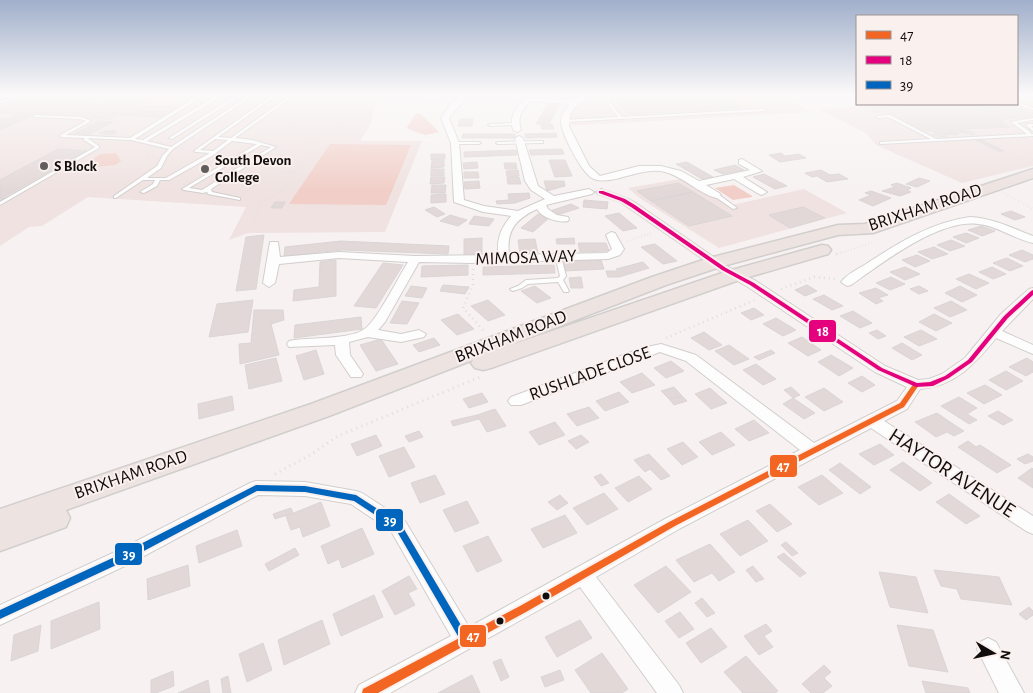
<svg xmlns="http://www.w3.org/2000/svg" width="1033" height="693" font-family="'Alegreya Sans',sans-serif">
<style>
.built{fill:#efe2e0}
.green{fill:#f1cec7}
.building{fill:#e2d8d7;stroke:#dad6d6}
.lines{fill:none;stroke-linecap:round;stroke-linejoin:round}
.lane-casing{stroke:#d1cecd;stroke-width:2}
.street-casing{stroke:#d1cecd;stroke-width:2}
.primary-casing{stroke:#d1cfce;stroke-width:3}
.path-far3{stroke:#dfdedd;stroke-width:1;stroke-dasharray:0.5 2;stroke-linecap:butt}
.path-far2{stroke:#dfdedd;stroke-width:2;stroke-dasharray:0.5 2.5;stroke-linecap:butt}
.path-far1{stroke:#dfdedd;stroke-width:2.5;stroke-dasharray:1 4;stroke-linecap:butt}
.path{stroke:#dfdedd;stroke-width:3;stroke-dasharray:1 4.5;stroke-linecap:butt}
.lane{fill:#fefdfd;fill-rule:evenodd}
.street{fill:#fefdfd;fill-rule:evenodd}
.primary{fill:#ede3e1;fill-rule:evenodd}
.bus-1-casing{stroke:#faf0ee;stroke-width:4}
.bus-2-casing{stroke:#faf0ee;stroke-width:4}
.bus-3-casing{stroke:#faf0ee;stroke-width:4}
.bus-1{fill:#f26522;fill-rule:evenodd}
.bus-2{fill:#e5007d;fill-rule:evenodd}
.bus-3{fill:#0065bd;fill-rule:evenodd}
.poi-dot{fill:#615d5c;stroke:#faf0ee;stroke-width:2}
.bus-dot{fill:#100d0c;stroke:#faf0ee;stroke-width:2}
.labels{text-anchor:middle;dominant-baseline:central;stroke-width:4;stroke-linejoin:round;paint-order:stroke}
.far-poi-label{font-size:15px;font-weight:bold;fill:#100d0c;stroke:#faf0ee;text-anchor:start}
.street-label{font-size:18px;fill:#100d0c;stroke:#faf0ee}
.near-street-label{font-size:21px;fill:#100d0c;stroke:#faf0ee}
.line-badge{stroke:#faf0ee;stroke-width:2}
.badge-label{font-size:14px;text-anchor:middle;font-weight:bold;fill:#fff}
</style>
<rect width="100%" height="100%" fill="#f7f2f1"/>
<g class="built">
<path d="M0,95H394L389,100L376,101L371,123L360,141H422L385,232L248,233L229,240L246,207L88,197L42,226L29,227L0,246Z"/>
<path d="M589,95H782L810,112L565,126L569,107Z"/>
<path d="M1017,98H1033V166L962,183L876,145L866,133L818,109L885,104H1017Z"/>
<path d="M680,179L698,184L732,205L804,189L847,213L719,248L641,199L628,188Z"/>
</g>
<g class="green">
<path d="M416,114H421L439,132L425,135L409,129L407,127Z"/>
<path d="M330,144L411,145L386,205L289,204Z"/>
<path d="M116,153L121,161L115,165L77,169L101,154Z"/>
<path d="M734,185L752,196V197L733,200L715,188Z"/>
</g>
<g class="building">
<path d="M31,95H99L82,103L103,104L120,95H158L110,119L0,113V108Z"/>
<path d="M650,95H723L741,109L628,114L614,96Z"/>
<path d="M549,102L560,103L549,124H552L554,129H542L540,124H536Z"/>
<path d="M896,104H977L987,108L1015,106L1033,113V117L1001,119L1004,121H999L1010,127L962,129L975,133L974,135L960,132L956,135L947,134L946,137H943L933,135L935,132L932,131H922L887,113L869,112L861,108L900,106Z"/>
<path d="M140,105L155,106L179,107L162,117L121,115Z"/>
<path d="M21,114L34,115L0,130V118L8,119Z"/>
<path d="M460,119H473L472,126H458Z"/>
<path d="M98,121L113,122L90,134H74Z"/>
<path d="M115,130L116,132L111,135L99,133L106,131Z"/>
<path d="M556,133L557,137L526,138L525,134Z"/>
<path d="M463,134H515V138H462Z"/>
<path d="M976,140H982L1004,151H998Z"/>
<path d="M58,149L86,151L2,198L7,199L0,202V180Z"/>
<path d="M562,149L564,154L531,155L529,150Z"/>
<path d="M516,150L517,155L491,156L490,151Z"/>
<path d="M490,151L491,156L464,157V152Z"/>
<path d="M781,153L785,156L799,154L806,158L780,162L769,155Z"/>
<path d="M431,154H445V159L431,160Z"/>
<path d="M444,160V167L431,168L432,161Z"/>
<path d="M549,160H565L572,176L555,177Z"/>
<path d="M477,162L478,168L464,169L463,163Z"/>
<path d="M687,162L713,177L702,179L676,164Z"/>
<path d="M504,163H516L517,169H505Z"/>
<path d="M735,165L744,170L723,174L714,170Z"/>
<rect x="431" y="169" width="13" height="7"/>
<path d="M518,170L519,176L507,177L506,171Z"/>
<path d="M821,170L830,175L839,174L848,179L827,182L817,176L812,177L805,173Z"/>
<path d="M464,172H478L479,178H464Z"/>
<path d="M764,174L787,186L775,189L753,177Z"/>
<path d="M431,177H445L444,183L430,184Z"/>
<path d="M519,177L521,184H508L507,178Z"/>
<path d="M919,178L930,181L917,187L906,184Z"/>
<path d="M479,181L480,188L465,189L464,182Z"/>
<path d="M544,181H564L565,186L547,191Z"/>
<path d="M678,183L693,192L651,201L637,191Z"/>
<path d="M897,183L911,188L907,190L911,192L900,196L882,191L895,187L891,185Z"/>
<path d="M432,185H446L445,193H431Z"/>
<path d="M871,191L891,198L873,206L859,200L871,195L865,193Z"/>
<path d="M693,192L732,216L689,226L651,201Z"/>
<path d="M529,193L530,198L515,203L497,204L496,201L509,200L508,194Z"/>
<path d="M446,194V202L431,203V195Z"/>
<path d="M584,200L608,202L607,209L583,207Z"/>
<path d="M275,202H285L282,208H271Z"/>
<path d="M571,204L579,208L554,216L547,212Z"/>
<path d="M434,207L445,214L437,217L425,210Z"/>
<path d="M803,207L825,218L790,228L769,215Z"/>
<path d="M1011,211L1025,217L1015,220L1001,214Z"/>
<path d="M619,213L637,228L623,231L605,216Z"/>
<path d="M538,214L550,217L533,232L521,228Z"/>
<path d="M450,215L467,220L458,226L440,221Z"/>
<path d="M474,216L494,219L489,226L469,224Z"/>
<path d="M981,226L995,231L982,236L968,230Z"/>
<path d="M966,233L979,238L966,243L953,237Z"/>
<path d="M264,235L256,289L236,291L246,237Z"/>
<path d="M482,238V255H464V239Z"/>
<path d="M574,238L575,244H557L556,239Z"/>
<path d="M535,239L538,253L520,254L518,240Z"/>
<path d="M951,240L965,246L950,251L937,245Z"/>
<path d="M341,241L449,246L448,254L342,250L284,256L285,247Z"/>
<path d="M578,243H606L609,251L580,252Z"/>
<path d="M655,244L677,261L663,264L641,247Z"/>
<path d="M934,247L948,254L932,259L918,252Z"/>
<path d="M1022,250L1033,255V259L1025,262L1009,255Z"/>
<path d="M917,255L930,261L915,267L902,260Z"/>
<path d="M1007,258L1023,266L1010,271L993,263Z"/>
<path d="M336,260V296L293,301L294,290L319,287L320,262Z"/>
<path d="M601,260L604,269L564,271L562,261Z"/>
<path d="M643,262L649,268L619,277H608L606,271H618L616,269Z"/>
<path d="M383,263L403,265L376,308L354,306Z"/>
<path d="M468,265V275L421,277L422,266Z"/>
<path d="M554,265L555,273L483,275V267Z"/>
<path d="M905,267L920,274L905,280L890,272Z"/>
<path d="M992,267L1006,274L993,279L979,272Z"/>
<path d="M969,274L989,283L976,289L956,279Z"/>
<path d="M581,277L583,288H571L569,278Z"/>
<path d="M891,277L905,284L890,290L876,283Z"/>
<path d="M443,285L469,287L465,294L440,291Z"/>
<path d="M807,285L817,291L805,296L795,290Z"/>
<path d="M411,286L427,288L422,298L405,296Z"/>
<path d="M535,286L551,298L537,303L521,291Z"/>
<path d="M919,286L928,291L919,294L910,289Z"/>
<path d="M960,286L977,295L962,302L945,293Z"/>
<path d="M876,288L888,295L878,298L883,301L876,304L859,293Z"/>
<path d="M824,295L843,306L832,310L813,299Z"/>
<path d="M253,300L248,332L209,337L217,304Z"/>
<path d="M488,300L505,315L488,321L471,306Z"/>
<path d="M402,301L419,303L407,324L390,323Z"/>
<path d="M951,301L967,310L950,317L934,308Z"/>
<path d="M754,308L764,315L751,320L741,313Z"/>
<path d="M254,310H283L284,320L271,324L279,355L240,364L239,344L251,343Z"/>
<path d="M853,311L872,323L860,328L840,316Z"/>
<path d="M458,314L474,329L457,335L441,320Z"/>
<path d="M934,314L952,323L936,331L919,322Z"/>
<path d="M361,317L362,329L294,338L295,325Z"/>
<path d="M776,318L796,330L783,336L763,324Z"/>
<path d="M877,330L886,336L878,339L869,333Z"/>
<path d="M921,330L937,339L919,346L904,337Z"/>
<path d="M704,332L722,345L709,350L691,338Z"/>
<path d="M802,337L821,350L808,356L788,343Z"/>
<path d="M434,338L440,345L419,352L413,345Z"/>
<path d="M381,339L398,364L376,371L360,345Z"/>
<path d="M902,343L922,355L912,360L892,348Z"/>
<path d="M729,345L749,359L734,365L715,351Z"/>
<path d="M316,350L324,374L304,380L296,356Z"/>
<path d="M771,350L775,353L759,360L754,357Z"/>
<path d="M831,355L853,368L839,376L818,362Z"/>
<path d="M276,358L282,381L249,389L245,365Z"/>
<path d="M1027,358L1033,362V372L1026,376L1009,367Z"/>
<path d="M671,361L684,371L666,378L654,368Z"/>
<path d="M756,364L776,379L763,385L743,370Z"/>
<path d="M1006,371L1023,381L1006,390L989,380Z"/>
<path d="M642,373L655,385L632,393L620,382Z"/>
<path d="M862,376L875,385L862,392L848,383Z"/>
<path d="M985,385L1002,395L984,404L967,393Z"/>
<path d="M674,387L682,396L669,399L661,391Z"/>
<path d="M791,387L800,395L793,398L784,390Z"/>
<path d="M710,388L727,403L711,409L695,394Z"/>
<path d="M824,388L843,402L824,411L805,397Z"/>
<path d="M619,392L629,402L605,411L596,401Z"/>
<path d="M482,393L488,402L469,408L463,399Z"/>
<path d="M232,396L234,410L199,419L198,404Z"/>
<path d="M682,396L687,401L674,405L669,399Z"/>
<path d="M959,397L977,408L967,414L977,420L969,424L941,406Z"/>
<path d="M793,398L815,413L804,419L783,404Z"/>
<path d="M589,407L599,418L577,426L567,414Z"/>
<path d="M495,409L506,426L487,432L477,415Z"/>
<path d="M998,411L1013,420L1003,425L988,416Z"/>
<path d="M937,413L956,426L964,431L954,436L947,432L936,437L915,422Z"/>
<path d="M477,415L479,419L453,426L451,421Z"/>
<path d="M754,420L769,433L749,441L735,429Z"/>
<path d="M555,422L565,435L539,445L529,432Z"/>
<path d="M419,431L423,437L409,442L405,436Z"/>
<path d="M721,432L735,445L712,455L699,442Z"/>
<path d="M376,435L382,446L357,456L351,444Z"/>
<path d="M581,435L589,442L576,449L568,441Z"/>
<path d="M968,441L976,447L980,445L1011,465L997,473L958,447Z"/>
<path d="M683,442L698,457L682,465L667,449Z"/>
<path d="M880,444L894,455L874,465L859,454Z"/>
<path d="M404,447L415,467L389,477L379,456Z"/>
<path d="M649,454L670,476L661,480L650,469L645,472L634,460Z"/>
<path d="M1028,454L1033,457V461L1025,464L1017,459Z"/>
<path d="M903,462L932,483L920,491L890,470Z"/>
<path d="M840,463L871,487L860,494L829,470Z"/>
<path d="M1032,468L1033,469V488L1018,478Z"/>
<path d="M601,474L609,483L601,486L594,477Z"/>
<path d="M435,475L445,494L420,503L411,483Z"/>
<path d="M822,475L843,493L819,505L798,487Z"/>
<path d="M639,476L652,489L628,502L615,488Z"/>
<path d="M604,493L618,509L587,525L573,508Z"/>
<path d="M949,494L980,516L966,524L936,502Z"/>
<path d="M560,495L568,503L557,510L548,502Z"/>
<path d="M467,501L479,523L455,532L443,510Z"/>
<path d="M321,502L330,526L303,537L300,527L291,530L286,516Z"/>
<path d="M770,504L792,524L777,532L756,511Z"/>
<path d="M291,508L293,513L275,519L273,514Z"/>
<path d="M565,515L577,533L543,548L531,529Z"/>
<path d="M748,520L768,541L740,556L720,534Z"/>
<path d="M362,528L374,554L342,568L339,559L328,564L321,546Z"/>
<path d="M237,530L242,546L199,563L196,546Z"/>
<path d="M488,536L502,561L477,572L463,546Z"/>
<path d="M786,542L798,553L792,556L781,545Z"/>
<path d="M710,544L735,572L719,581L712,573L694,582L676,560Z"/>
<path d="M295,548L299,555L269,571L265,564Z"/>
<path d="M784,553L806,573L800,577L777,557Z"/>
<path d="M188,565L190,586L148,600L147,579Z"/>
<path d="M666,566L691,592L658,613L634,585Z"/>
<path d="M753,566L764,579L756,582L746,570Z"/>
<path d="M934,570L999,577L1012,605L961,599L957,589L941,586Z"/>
<path d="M879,572L916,577L928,613L890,607Z"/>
<path d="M409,576L417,589L408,593L415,605L395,615L382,591Z"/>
<path d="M374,595L383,617L341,636L333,614Z"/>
<path d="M702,598L715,613L707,617L695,603Z"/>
<path d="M99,602L100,629L51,649V621Z"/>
<path d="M1029,607L1033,611V615L1026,620L1019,614Z"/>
<path d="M680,612L694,629L679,638L665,621Z"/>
<path d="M322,620L330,644L284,665L278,640Z"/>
<path d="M580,620L592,638L557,657L545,637Z"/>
<path d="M766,624L772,631L764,636L773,647L759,655L744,636Z"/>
<path d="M41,625L38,651L11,661L14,635Z"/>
<path d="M897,625L933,630L948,672L909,666Z"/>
<path d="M711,628L727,647L701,663L686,643Z"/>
<path d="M263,643L272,670L247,682L239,654Z"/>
<path d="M602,653L628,689L622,693H591L575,670Z"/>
<path d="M746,656L778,691L775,693H743L724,672Z"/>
<path d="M501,659L509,677L501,681L493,662Z"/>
<path d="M824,665L831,672L824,678L832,686L823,693H811L802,684Z"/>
<path d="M560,670L564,680L545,687L541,677Z"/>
<path d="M173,671L174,686L156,693H151V680Z"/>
<path d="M472,675L480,693H438Z"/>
<path d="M228,676L231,693H223L221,679Z"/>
<path d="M208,680L210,693H178Z"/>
<path d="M922,681L968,688L970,693H926Z"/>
</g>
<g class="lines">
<g class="lane-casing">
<g id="lane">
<path d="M20,95H26L0,103V101Z"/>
<path d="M182,95H187L178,100L175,99Z"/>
<path d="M193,95H204L135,139L143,140L218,95H220V97L147,141L171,147L250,95H254L173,149L167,156L161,168L147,178H166L208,154L210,153L196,152L194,151L273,95H277L218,137L231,138L291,95H295L235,138L252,140L276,147L211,189L212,192L240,198V200L208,194L207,192L203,193L184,190L182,189L257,144L232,141L212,156L169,180H160L157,186L144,193L140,192L153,184L155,180H143L116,198H114V196L157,166L163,155L169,149L131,140L87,138L99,146V148L0,205V202L95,147L84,140V138L61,137L59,136L86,121L80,119L35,117H34V115L81,117L91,121L66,135L130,138L198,96ZM215,139L228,140L213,151L200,150ZM261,145L271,147L202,190L189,188Z"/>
<path d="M237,95L240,96L172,139L169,138Z"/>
<path d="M608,100L622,117L764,109L766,110L764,111L564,122L562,121L564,120L618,117L606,101Z"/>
<path d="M1017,102L1033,108V110L1016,104Z"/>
<path d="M983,104H996C993,106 986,106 983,104Z"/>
<path d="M890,115L936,139L1027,134L1011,122L1033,118V120L1017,123L1029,131L1031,134H1033V136L880,144V142H881L931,139L888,117L878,118L876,117L878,116Z"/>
<path d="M516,123L517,124L515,125L490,126L488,125L490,124Z"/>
<path d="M1028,124H1033V126H1031L1033,128V131L1026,125Z"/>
<path d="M543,141V143H542L498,144L496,143L498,142Z"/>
<path d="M454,142H479L481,143L479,144H455L453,143Z"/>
<path d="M714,194H718L737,208L733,209L714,196Z"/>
<path d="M558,254L561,256L566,276L563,280L569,291L568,292H564L558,282L528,284L522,288L513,291L511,290L510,289L518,286L526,280L558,278L560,276L555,256Z"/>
</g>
</g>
<g class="street-casing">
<g id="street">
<path d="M461,95H468L449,118L459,143L464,200L484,206L518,211L545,199L531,190L525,181L515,138L519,136L523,138L538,186L554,196L589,189L594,192L592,194L546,205L548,209L557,215L568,217L569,219L568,221C558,223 542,218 537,209C516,219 506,230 509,255L607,253L612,249L606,235L611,232L615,233L624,249L620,255L608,259L473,263L419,262L385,322L378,330L401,334L419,330L426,334L424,337L401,342L368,337L349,342L350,355L363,374L361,377H351L336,355L335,345L289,347L287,344L289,341L294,340C311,338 349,339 363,330C376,323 399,276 408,262L339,258L279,264L275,283L269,287L263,283L270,242H278L280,257L339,252L415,256L498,255C497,239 500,229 511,216L483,212L454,202L451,143L441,118L452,102Z"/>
<path d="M583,95H592L574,108L570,115L569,126L589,166L600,176L639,166H661L681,171L699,181L750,170L739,164V160L742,159L762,171L743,177L767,192L762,195L759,194L734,179L706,185L719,193L721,195L716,198C698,193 684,177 665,172C641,166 614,186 594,179C583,176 563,136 561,124C560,116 565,110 570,104L531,101C521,110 517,118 521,130L517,132L513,130C509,116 516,106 527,98L574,100Z"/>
<path d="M601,189L626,198L637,204L728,267L756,281L885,366L918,380L929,379L942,374L965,358L1001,314L1029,289L1033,288V299L1002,331L1033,345V354L996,338C976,363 954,387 920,389L907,409L884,421L1033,516V534L1026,531L871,428L679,529L596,577L679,685L683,693H657L580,587L390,693H355L359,685L451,636L391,531L351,504L305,496L258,495L129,564L0,625V605L115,552L250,483L256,481L305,482L356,491L362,493L405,521L469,627L665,519L800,450L686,361L660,352L521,405H511L508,401L511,397L642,348L661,344L696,355L814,443L897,401L907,387L875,372L748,287L720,271L629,208L620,202L598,194L596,192Z"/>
<path d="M970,217C993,218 1012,228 1033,236V243C1014,239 998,226 978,224C939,219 882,263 851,285L847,286L841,282C847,274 858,269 866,264C898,243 932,222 970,217Z"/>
<path d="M988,638L996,642L1024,693H999L977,649L980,642Z"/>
</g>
</g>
<g class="primary-casing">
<path id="primary" d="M1033,169V178L873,233L838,235L723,266L666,285L508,346L728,271L822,245L828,246L831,250L828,254L742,279L491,368L483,370L475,368L471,363L473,360L329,416L66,510L70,518L66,527L0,551V509L311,404L652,277L709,258L838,225L865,224Z"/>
</g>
<g class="path-far3">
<path d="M330,95L327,97L341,101L358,102L360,99"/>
<path d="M150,99L168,100"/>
<path d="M341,101L333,103V105L337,109L353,108L358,102"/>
<path d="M425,102L442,103"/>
<path d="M417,110L437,127"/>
<path d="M300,132L290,127L289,123L318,100L327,97"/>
<path d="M442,137L422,136L405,127L424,102L444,100"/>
<path d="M985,146L1014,158L1033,160"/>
<path d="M144,165L148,158L146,151"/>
<path d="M301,165L317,145V141L306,139L300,132H339L353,108"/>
</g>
<g class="path-far2">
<path d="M143,166L144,164"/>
<path d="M245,193C265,176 269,172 297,172"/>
<path d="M1005,194L1033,209"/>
<path d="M253,221L262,202L278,194L302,164"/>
<path d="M627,241L652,233"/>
<path d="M837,254L874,242"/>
</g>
<g class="path-far1">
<path d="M836,254L841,252"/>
<path d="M473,269V285L463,308L485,332"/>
<path d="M781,289L814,277L836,279"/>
<path d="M666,338L755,300"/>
</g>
<path class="path" d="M275,474L310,455L338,436L480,377"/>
<use href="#lane" class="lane"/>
<use href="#street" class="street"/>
<use href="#primary" class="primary"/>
<g class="bus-1-casing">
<path id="bus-1" d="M914,383H916L919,385L904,407L675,526L526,612L378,693H362L363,689L520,606L669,522L900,403Z"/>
</g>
<g class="bus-2-casing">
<path id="bus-2" d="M599,191H603L625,199L635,205L726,268L754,283L882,368L917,383L930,382L945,376L968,360L1004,316L1031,291L1033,290V295L1008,318L972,362L949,378L933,386L916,387L878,370L750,285L722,270L631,207L621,201L599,193Z"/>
</g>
<g class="bus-3-casing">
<path id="bus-3" d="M256,485L305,486L356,495L401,524L468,637L470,640L468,643L465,645L462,643L395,528L354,501L305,492L257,491L125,561L0,619V610L119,555Z"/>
</g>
<use href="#bus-1" class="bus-1"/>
<use href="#bus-2" class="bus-2"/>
<use href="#bus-3" class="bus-3"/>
</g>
<linearGradient id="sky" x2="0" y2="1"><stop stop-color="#a0afcb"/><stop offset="0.49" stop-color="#fbf9f9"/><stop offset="1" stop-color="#fbf9f9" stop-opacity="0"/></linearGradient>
<rect width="1033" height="192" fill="url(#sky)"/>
<g class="poi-dot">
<circle cx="44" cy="166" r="5"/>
<circle cx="205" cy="169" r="5"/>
</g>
<g class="bus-dot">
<circle cx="546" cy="596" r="4.5"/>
<circle cx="500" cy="621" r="4.5"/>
</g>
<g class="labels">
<g class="far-poi-label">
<text x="215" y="160">South Devon<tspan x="215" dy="17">College</tspan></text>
<text x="54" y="166">S Block</text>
</g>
<g class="street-label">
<text transform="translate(925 208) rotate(-18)">BRIXHAM ROAD</text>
<text transform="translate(526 258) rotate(-2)">MIMOSA WAY</text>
<text transform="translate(511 337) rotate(-21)">BRIXHAM ROAD</text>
<text transform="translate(590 374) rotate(-20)">RUSHLADE CLOSE</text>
<text transform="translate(131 475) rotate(-19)">BRIXHAM ROAD</text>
</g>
<g class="near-street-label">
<text transform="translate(952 473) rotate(33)">HAYTOR AVENUE</text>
</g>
</g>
<g class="line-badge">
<rect x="808" y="319" width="29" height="24" rx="5" fill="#e5007d"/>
<rect x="769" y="454" width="29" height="24" rx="5" fill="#f26522"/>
<rect x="375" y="508" width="29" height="24" rx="5" fill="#0065bd"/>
<rect x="114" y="542" width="29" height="24" rx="5" fill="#0065bd"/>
<rect x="459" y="624" width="28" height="24" rx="5" fill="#f26522"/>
</g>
<g class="badge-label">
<text x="823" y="336">18</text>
<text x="783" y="471">47</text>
<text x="390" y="525">39</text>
<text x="129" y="559">39</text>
<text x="473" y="641">47</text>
</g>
<rect x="856" y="15" width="162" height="90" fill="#faf0ee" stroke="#9c9594"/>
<rect x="866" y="31" width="25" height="8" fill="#f26522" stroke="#9c9594"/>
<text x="900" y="40" font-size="15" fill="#100d0c">47</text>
<rect x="866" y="56" width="25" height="8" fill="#e5007d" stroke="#9c9594"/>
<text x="900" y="65" font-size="15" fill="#100d0c">18</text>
<rect x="866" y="81" width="25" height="8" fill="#0065bd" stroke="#9c9594"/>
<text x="900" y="90" font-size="15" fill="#100d0c">39</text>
<g transform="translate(993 653) rotate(99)" stroke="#faf0ee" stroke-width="4" paint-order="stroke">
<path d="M0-4L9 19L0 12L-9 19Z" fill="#100d0c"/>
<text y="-8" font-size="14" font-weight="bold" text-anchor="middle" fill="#100d0c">N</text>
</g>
</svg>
